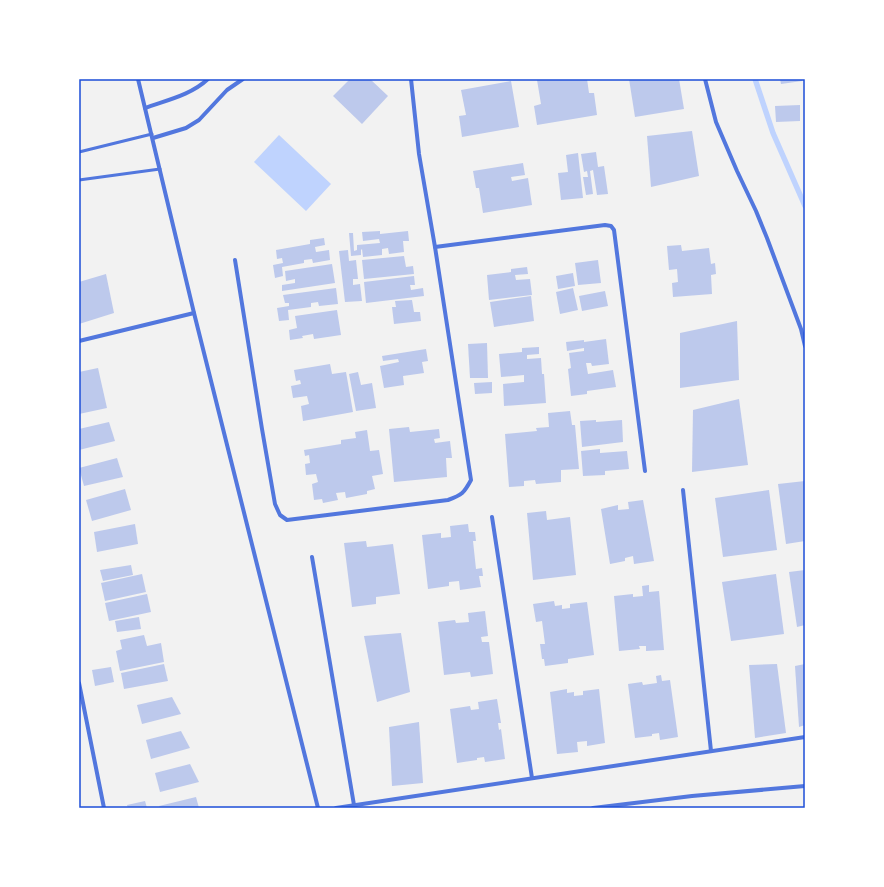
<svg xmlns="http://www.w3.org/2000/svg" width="884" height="887" font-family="Figtree,sans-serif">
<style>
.water{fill:#bfd3fe}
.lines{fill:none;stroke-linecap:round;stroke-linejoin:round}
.stream{stroke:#bfd3fe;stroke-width:5.5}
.building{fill:#bdc9ec}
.service{stroke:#5277de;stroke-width:3}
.minor{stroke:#5277de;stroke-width:4}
.neatline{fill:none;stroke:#1d4ed8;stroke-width:1.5}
</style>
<rect width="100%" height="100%" fill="#f2f2f2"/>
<path class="water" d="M279,135L331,184L306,211L254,162Z"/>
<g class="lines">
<path class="stream" d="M755,79L773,133L805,206"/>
</g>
<g class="building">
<path d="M350,79H370L388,96L362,124L333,96Z"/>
<path d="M541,79H587L589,93H594L597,115L537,125L534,106L541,104L537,80Z"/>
<path d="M629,79H679L684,109L635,117Z"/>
<path d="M780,79H802V81L781,84Z"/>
<path d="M511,81L519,127L462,137L459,116L466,115L461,90Z"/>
<path d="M800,105V121L776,122L775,106Z"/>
<path d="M692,131L699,176L651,187L647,136Z"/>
<path d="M596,152L598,167L604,166L608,194L597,195L593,170L590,171L593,194L586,195L583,177H588L587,171L584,172L581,154Z"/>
<path d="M578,153L583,198L561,200L558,173L568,172L566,155Z"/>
<path d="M523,163L525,175L511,177L512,181L528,178L532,205L483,213L479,188H476L473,171Z"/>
<path d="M380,231V234L408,231L409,241H403L404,252L389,254L388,248L382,249V255L363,257L362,249L361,250V255L351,256L349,233H353L354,251L357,250V245L380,243L379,239L363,241L362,232Z"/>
<path d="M324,238L325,245L315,247L316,252L329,250L330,260L313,263L312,259L304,260V263L282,267L283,276L275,278L273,265L283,263L282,258L277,259L276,250L310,244V240Z"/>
<path d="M681,245L682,251L709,248L711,264L715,263L716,274L711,275L712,294L673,297L672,283L678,282L677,269L669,270L667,246Z"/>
<path d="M348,250L349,261L356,260L358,279H353V285L360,284L362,301L345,302L339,251Z"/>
<path d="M404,256L406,267L413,266L414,274L364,279L362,260Z"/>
<path d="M598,260L601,283L578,285L575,263Z"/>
<path d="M332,264L335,283L282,291V285L295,283V279L286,281L285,271Z"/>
<path d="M527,267L528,274L515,275L516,280L530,279L532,295L489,300L487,275L511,272V269Z"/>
<path d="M573,273L575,286L558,289L556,276Z"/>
<path d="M106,274L114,313L79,324V282Z"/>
<path d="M414,276L415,285H410L411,290L423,288L424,296L366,303L364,282Z"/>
<path d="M336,288L338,304L319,306L318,302L311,303V307L288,310L289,320L279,321L277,308L289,306V303H285L283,295Z"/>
<path d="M573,288L578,310L560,314L556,292Z"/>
<path d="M605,291L608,306L582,311L579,296Z"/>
<path d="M531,296L534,321L494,327L490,302Z"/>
<path d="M412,300L414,312H420L421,321L394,324L392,307H396L395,301Z"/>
<path d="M337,310L341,335L314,339L313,334L302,336L303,338L290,340L289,330L297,328L295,316Z"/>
<path d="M737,321L739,380L680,388V333Z"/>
<path d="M606,339L609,364L592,366L591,363H586L588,374L613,370L616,387L587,391V394L571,396L568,369L571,368L569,353L584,351V348L567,351L566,342L584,340V342Z"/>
<path d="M487,343L488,378H470L468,344Z"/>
<path d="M539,347V354L527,355V359L541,358L542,374H544L546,403L504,406L503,384L524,382V375L501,377L499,354L522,352V348Z"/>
<path d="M426,349L428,361L422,362L424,373L403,376L404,385L384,388L380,366L399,362L398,359L383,361L382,356Z"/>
<path d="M330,364L332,374L346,372L353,412L303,421L301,406L309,404L307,396L293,398L291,386L301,384L300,380L296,381L294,370Z"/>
<path d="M98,368L107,408L79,414V372Z"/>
<path d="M358,372L361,385L372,383L376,408L356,411L349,374Z"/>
<path d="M492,382V393L475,394L474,383Z"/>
<path d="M739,399L748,465L692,472L693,410Z"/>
<path d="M570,411L572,425H575L579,469L561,470V482L536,484L535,480L524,481V486L509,487L505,434L537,431L536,428L549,427L548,413Z"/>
<path d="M596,420V422L622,420L623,442L582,447L580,421Z"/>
<path d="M109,422L115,441L79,450V429Z"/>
<path d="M409,427L410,432L439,429L440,438L434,439L435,443L450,441L452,458H446L447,477L394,482L389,429Z"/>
<path d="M367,430L370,451L379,450L383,474L372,476L375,489L367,491V494L346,498L345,492L336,493L338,500L323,503L322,499L314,500L312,484L318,482L316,474L306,475L305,464L310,463L309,455L305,456L304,450L341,444V440L356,438L355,432Z"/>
<path d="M600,449V453L627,451L629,469L605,471V475L583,476L581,451Z"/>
<path d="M117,458L123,477L84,486L79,468Z"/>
<path d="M805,481V541L786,544L778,484Z"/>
<path d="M125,489L131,510L92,521L86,500Z"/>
<path d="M769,490L777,550L723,557L715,498Z"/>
<path d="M643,500L654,561L634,564L633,556L625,558V561L610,564L601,509L618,505V510L629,509L628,502Z"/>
<path d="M546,511L547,520L570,517L576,575L533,580L527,513Z"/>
<path d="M135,524L138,544L97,552L94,532Z"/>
<path d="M468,524L469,532H475L476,541H473L476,569L482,568L483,576H479L481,587L460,590L459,581L449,582V586L428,589L422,535L441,533V538L451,537L450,526Z"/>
<path d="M366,541L367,547L393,544L400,594L376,597V604L352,607L344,543Z"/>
<path d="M131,565L133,575L103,581L100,570Z"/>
<path d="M805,570V625L797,627L789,572Z"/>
<path d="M142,574L146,592L105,601L101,583Z"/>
<path d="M776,574L784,634L731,641L722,582Z"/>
<path d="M649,585V592L659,591L664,650L646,651V646H639L640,649L619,651L614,596L633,594V597L643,596L642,586Z"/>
<path d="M147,594L151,612L109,621L105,603Z"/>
<path d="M554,601L555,606L562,605V609L570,608V604L587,602L594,655L568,659V663L545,666L544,659H542L540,644H545L542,621L536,622L533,604Z"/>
<path d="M485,611L488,636L481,637L482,642H489L493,674L471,677L470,672L444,675L438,622L455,620L456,623L469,622L468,613Z"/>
<path d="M139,617L141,629L117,632L115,621Z"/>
<path d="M401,633L410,692L377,702L364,636Z"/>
<path d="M144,635L147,646L161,643L164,662L120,671L116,651L122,649L120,640Z"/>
<path d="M164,664L168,681L124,689L121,673Z"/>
<path d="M777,664L786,733L755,738L749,665Z"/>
<path d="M805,664V725L799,727L795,666Z"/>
<path d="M111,667L114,682L95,686L92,670Z"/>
<path d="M661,675L662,681L670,680L678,737L660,740L659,733L652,734V736L635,738L628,684L642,682L643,685L657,683L656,676Z"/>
<path d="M567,689V693L574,692V696L583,695V691L599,689L605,743L587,746V741L577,742L578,752L557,754L550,692Z"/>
<path d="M172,697L181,714L142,724L137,705Z"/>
<path d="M497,699L501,723H498L499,730L501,729L505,759L485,762L484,757L477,758V760L457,763L450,709L470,706L471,710L479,709L478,702Z"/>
<path d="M419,722L423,783L392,786L389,727Z"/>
<path d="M181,731L190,748L151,759L146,740Z"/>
<path d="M190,764L199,782L160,792L155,773Z"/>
<path d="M196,797L199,808H160L159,806Z"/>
<path d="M145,801L147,808H128L127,805Z"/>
</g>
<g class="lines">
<g class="service">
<path d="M79,152L152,134"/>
<path d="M79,180L160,169"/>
</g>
<g class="minor">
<path d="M138,79L194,313L318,808"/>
<path d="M705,79L716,122L737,171L756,211L767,238L801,329L805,346"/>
<path d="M145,108C167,100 191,95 208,79"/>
<path d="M153,138L186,128L199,120L227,90L243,79"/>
<path d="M435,247L605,225L611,226L614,230L645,471"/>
<path d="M235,260L262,429L275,504L280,515L287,520L448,500C462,495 464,493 471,480L435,247L419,154L411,79"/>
<path d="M79,341L194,313"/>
<path d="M683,490L711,751"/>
<path d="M492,517L532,778"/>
<path d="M312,557L354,805"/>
<path d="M79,683L104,808"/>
<path d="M336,808L805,737"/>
<path d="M593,808L692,796L805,786"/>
</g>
</g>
<rect width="884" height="887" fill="none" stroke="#ffffff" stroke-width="160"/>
<rect x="80" y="80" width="724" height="727" class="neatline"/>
</svg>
